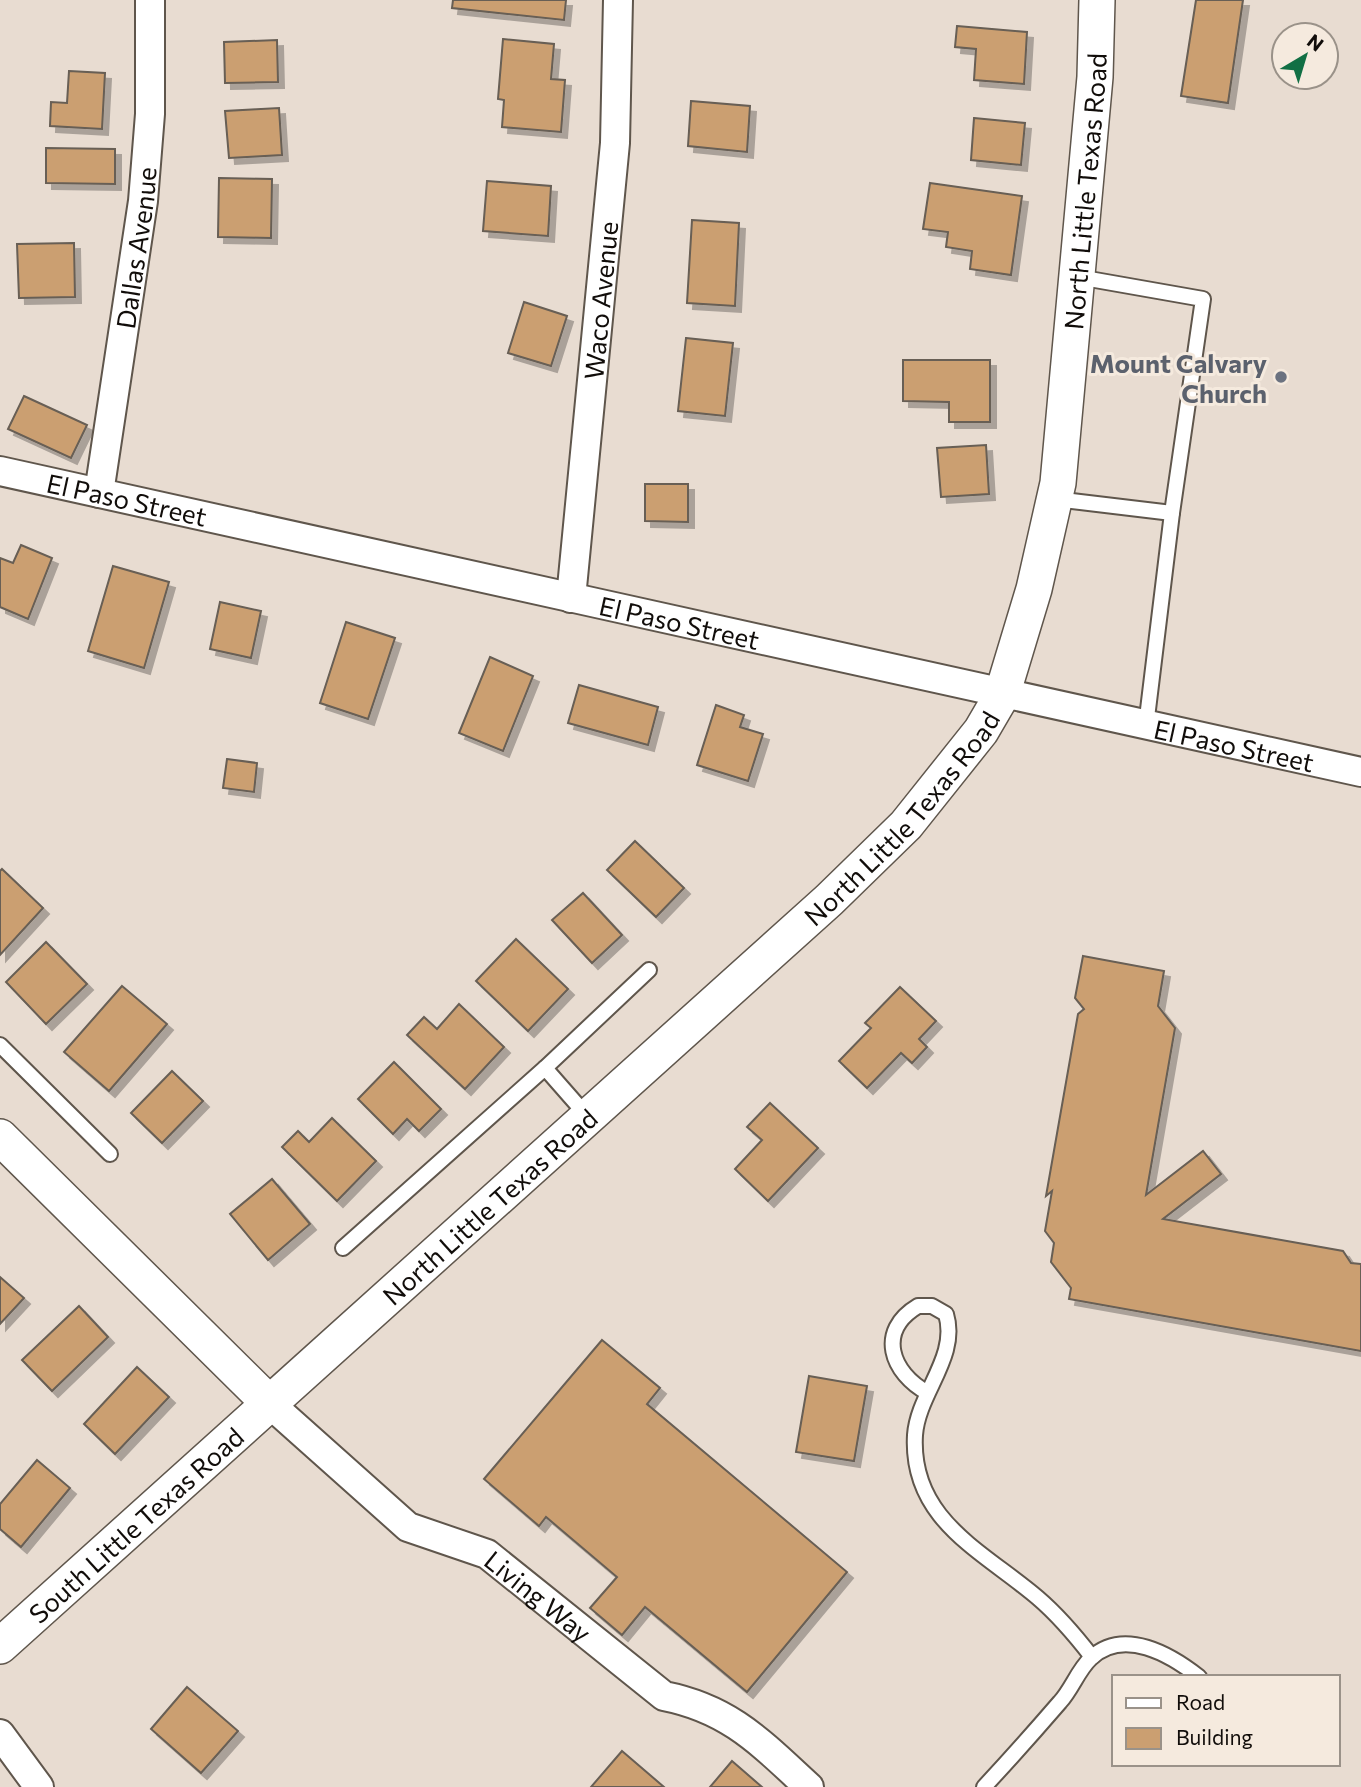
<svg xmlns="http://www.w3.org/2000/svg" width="1361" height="1787" font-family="Commissioner,sans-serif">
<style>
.building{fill:#cb9f71;stroke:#675e54;stroke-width:2;filter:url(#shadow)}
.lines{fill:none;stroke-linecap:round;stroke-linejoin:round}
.service-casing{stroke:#5f564c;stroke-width:18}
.minor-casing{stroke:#5f564c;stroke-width:32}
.tertiary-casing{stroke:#5f564c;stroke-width:38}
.service{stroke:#fff;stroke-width:14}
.minor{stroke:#fff;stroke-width:28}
.tertiary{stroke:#fff;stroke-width:35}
.worship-dot{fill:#6b7280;stroke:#f5eade;stroke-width:2.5}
.labels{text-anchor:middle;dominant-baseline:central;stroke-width:6;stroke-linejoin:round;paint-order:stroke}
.street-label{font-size:26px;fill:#110d0a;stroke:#f5eade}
.worship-label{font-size:26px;font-weight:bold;fill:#5b616d;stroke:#f5eade;text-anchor:end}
</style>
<defs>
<filter id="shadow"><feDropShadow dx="6" dy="6" stdDeviation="0" flood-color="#0004"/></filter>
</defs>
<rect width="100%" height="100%" fill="#e8dcd1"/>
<g class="building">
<path d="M453,0H566L564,20L452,8Z"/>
<path d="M1196,0H1243L1228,103L1181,96Z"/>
<path d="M957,26L1027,32L1024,84L974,80L976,49L955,47Z"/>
<path d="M503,39L554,44L551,79L565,80L561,132L502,127L504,100L498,99Z"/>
<path d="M277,40L278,82L225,83L224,42Z"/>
<path d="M69,71L105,73L102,129L50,126L51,102L67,103Z"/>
<path d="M691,101L750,106L747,152L688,146Z"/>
<path d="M279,108L282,155L229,158L225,111Z"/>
<path d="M974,118L1025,123L1021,165L971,160Z"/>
<path d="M46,148L115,149V184L46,183Z"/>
<path d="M219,178L272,179L271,238L218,237Z"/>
<path d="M487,181L551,186L548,236L483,231Z"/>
<path d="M930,183L1022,196L1011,275L970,269L972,251L946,247L948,232L923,229Z"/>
<path d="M692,220L739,223L735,306L687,303Z"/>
<path d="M74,243L75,297L19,298L17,244Z"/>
<path d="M524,302L567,316L551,366L508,353Z"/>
<path d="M686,338L733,343L725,416L678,411Z"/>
<path d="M903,360H990V422H949V402L903,401Z"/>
<path d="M24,396L87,425L71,458L8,429Z"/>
<path d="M986,445L989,494L941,497L937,448Z"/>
<path d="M645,484H688V522L645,521Z"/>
<path d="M21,545L52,558L28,619L0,607V558L13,563Z"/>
<path d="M113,566L169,582L144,668L88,651Z"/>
<path d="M220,602L261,611L251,658L210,649Z"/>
<path d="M346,622L395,638L368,719L320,703Z"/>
<path d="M490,657L533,676L503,751L459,733Z"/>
<path d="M579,685L658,707L648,745L568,723Z"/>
<path d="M716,705L744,715L740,727L763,734L748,781L697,765Z"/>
<path d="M227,759L257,763L254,792L223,788Z"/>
<path d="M635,841L684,888L656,917L607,870Z"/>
<path d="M2,869L43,908L0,955V871Z"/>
<path d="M583,893L622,935L592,963L552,920Z"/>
<path d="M516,939L568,989L528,1031L476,981Z"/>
<path d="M46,942L87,984L46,1024L6,982Z"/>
<path d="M1083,956L1164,971L1158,1006L1175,1028L1146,1195L1203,1151L1221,1174L1163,1219L1343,1251L1351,1263L1361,1264V1351L1069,1299L1071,1288L1051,1262L1054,1243L1045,1231L1052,1191L1046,1196L1078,1014L1084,1009L1075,998Z"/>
<path d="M122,986L167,1024L109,1091L64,1052Z"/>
<path d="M900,987L936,1021L919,1039L927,1047L912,1063L901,1053L867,1088L839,1061L871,1028L865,1023Z"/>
<path d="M459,1004L504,1047L465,1089L407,1035L424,1017L437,1029Z"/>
<path d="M394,1062L441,1109L419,1131L407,1119L393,1134L358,1099Z"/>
<path d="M172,1071L203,1101L162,1143L131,1113Z"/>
<path d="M770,1103L818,1148L768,1201L735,1169L762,1140L747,1127Z"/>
<path d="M332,1118L376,1161L337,1201L282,1147L298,1131L309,1142Z"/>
<path d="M272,1179L310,1224L268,1260L230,1214Z"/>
<path d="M0,1277L24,1298L0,1324Z"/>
<path d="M79,1306L108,1337L52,1391L22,1360Z"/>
<path d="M602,1340L660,1388L647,1404L847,1572L747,1692L645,1607L622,1635L590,1608L617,1577L546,1517L539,1526L484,1479Z"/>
<path d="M137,1367L169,1397L115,1454L84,1424Z"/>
<path d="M809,1376L867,1386L854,1461L796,1452Z"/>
<path d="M37,1460L70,1488L21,1547L0,1529V1504Z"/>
<path d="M187,1687L238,1731L201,1773L151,1729Z"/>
<path d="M622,1751L664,1787H591Z"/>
<path d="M732,1761L762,1787H710Z"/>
</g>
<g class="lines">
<g class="service-casing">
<g id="service">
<path d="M1055,499L1172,513L1203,299L1078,277"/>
<path d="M1146,726L1172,513"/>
<path d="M0,1045L110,1154"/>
<path d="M545,1068L649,970"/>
<path d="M343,1248L545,1068L588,1117"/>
<path d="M928,1393C891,1373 876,1331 918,1306H932L946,1314C959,1357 918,1393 915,1435C910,1520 983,1551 1038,1598C1059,1616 1075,1635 1092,1657"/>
<path d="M984,1787C1010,1759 1035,1731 1060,1702C1072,1689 1078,1670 1091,1658C1124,1627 1171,1655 1199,1677"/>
</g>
</g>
<g class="minor-casing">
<g id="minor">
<path id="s1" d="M0,471C454,569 907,675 1361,772"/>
<path id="s2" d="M99,493L143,201L150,114V0"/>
<path id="s3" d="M571,598L615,143L618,0"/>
<path id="s4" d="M269,1403L408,1527L487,1554L664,1696C730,1709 761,1743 809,1787"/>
<path d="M0,1734L39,1787"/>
</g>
</g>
<g class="tertiary-casing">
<g id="tertiary">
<path d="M0,1137L269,1403"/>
<path id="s5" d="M0,1646L829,900L906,825L981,731L1002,695L1034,589L1058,483L1095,77L1097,0"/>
</g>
</g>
<use href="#service" class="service"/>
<use href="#minor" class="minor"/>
<use href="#tertiary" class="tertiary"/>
</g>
<circle class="worship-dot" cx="1281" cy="377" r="7"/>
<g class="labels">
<g class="street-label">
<text stroke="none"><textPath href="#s5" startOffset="1897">North Little Texas Road</textPath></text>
<text stroke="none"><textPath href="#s2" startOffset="248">Dallas Avenue</textPath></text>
<text stroke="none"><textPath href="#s3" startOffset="299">Waco Avenue</textPath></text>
<text stroke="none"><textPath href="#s1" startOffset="130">El Paso Street</textPath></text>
<text stroke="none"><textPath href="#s1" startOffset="696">El Paso Street</textPath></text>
<text stroke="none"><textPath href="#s1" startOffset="1264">El Paso Street</textPath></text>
<text stroke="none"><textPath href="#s5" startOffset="1225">North Little Texas Road</textPath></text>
<text stroke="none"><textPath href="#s5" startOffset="658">North Little Texas Road</textPath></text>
<text stroke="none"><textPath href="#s5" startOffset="182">South Little Texas Road</textPath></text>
<text stroke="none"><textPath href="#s4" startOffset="336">Living Way</textPath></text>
</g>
<g class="worship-label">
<text x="1267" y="362">Mount Calvary<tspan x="1267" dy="30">Church</tspan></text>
</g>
</g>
<rect x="1112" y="1675" width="228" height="91" fill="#f5eade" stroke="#9a9289" stroke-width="2"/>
<rect x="1126" y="1698" width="35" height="10" fill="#ffffff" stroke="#9a9289" stroke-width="2"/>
<text x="1176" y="1710" font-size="21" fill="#110d0a">Road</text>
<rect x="1126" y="1728" width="35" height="21" fill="#cb9f71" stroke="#9a9289" stroke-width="2"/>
<text x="1176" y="1745" font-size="21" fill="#110d0a">Building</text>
<g transform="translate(1305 56) rotate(38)"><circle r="33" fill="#f5eade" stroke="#9a9289" stroke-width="2"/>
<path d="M0-5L12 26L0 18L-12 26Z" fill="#116f44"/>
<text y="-10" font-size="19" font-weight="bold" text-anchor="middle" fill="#110d0a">N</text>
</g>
</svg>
